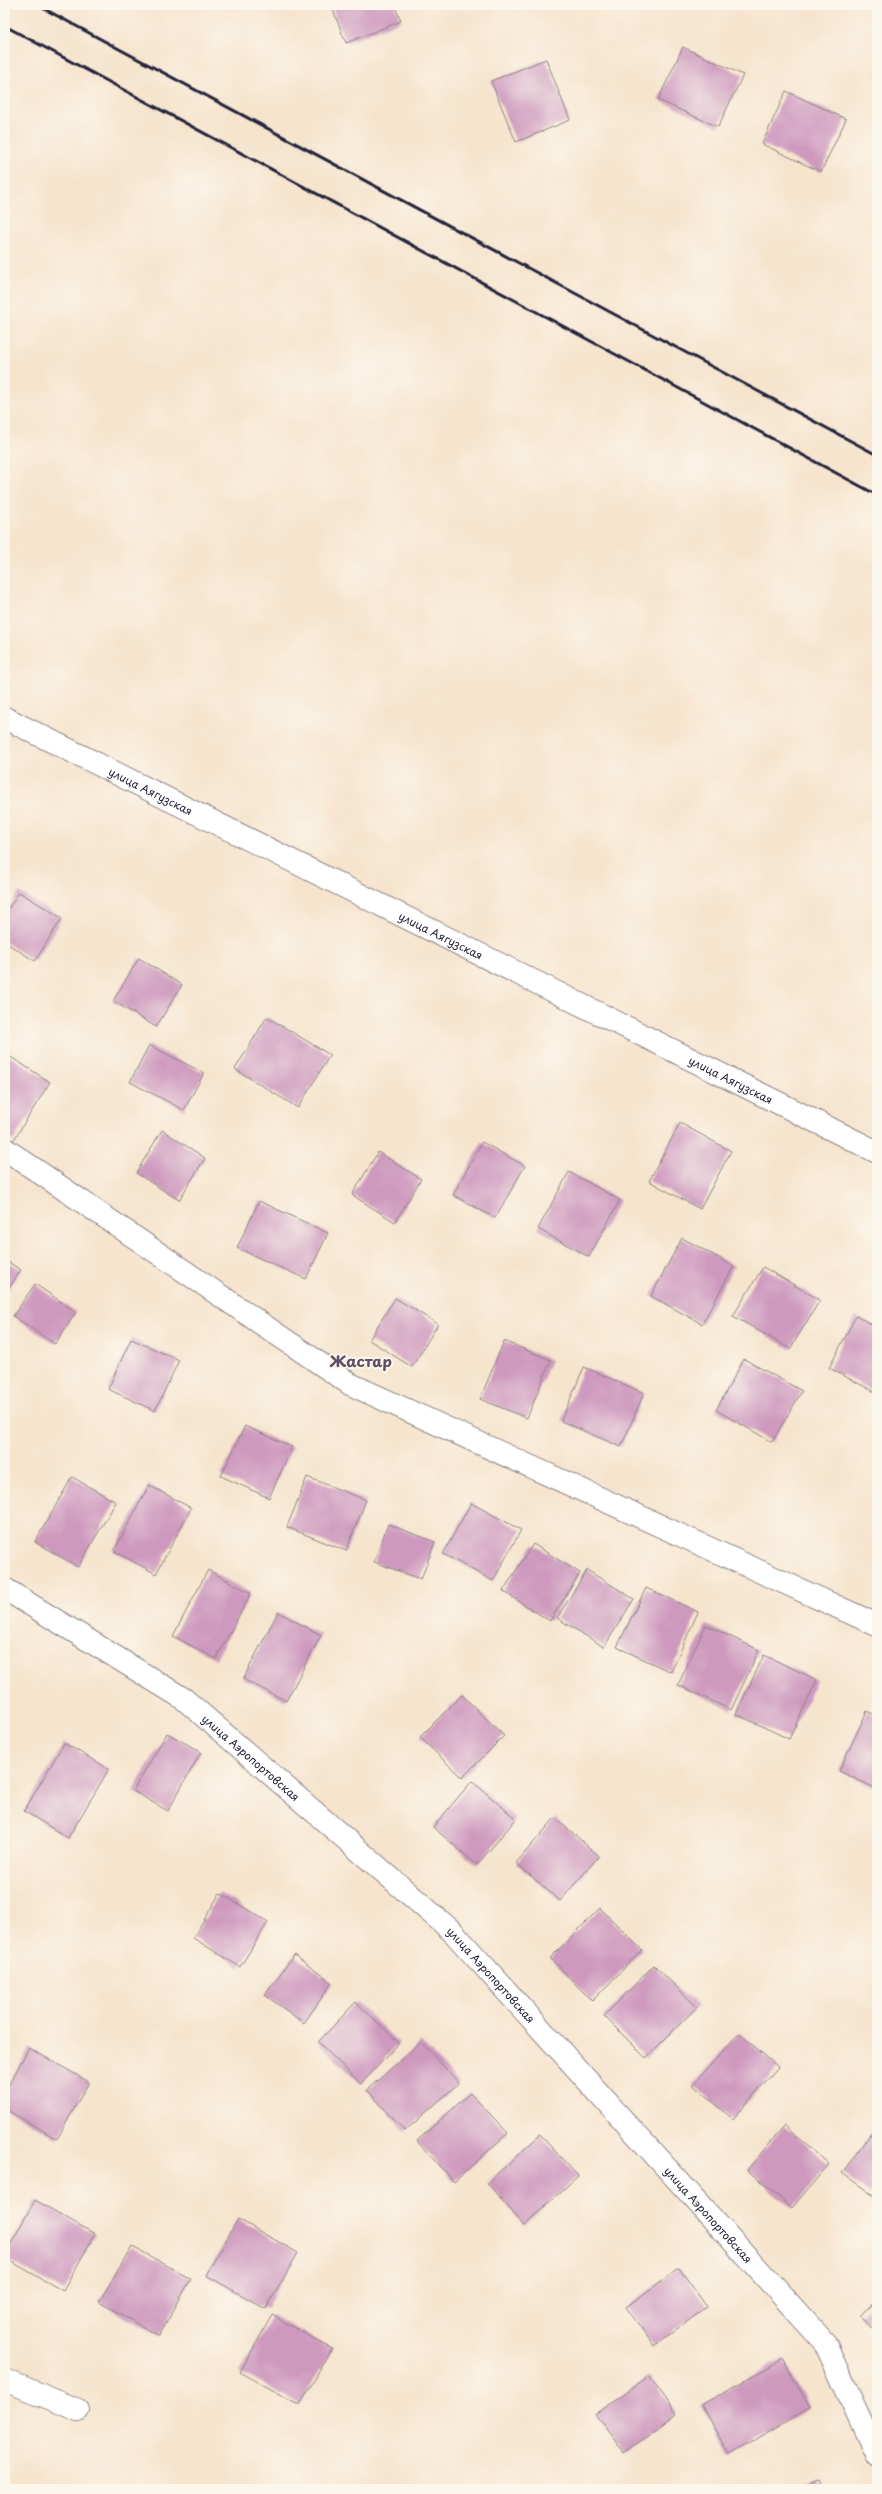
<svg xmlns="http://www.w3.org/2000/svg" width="882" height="2494" font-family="'Playpen Sans',sans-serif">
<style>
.building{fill:#cd99be}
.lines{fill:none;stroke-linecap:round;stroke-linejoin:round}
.street-casing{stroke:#8c8384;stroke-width:24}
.street{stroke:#fff;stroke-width:22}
.rail{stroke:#22223b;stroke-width:3}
.labels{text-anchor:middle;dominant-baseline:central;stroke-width:4;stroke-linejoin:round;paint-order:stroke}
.street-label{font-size:11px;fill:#22223b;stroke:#fbf7ec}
.district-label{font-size:15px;font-weight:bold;fill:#5e4c69;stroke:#fbf7ec}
</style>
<rect width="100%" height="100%" fill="#fbf7ec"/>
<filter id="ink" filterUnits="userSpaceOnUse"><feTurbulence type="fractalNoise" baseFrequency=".025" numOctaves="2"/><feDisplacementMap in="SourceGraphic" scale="8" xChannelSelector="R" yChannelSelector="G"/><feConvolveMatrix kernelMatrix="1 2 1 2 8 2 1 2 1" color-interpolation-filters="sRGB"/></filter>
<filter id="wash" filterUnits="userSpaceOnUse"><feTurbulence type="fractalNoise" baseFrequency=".012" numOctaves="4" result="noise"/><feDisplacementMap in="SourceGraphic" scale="16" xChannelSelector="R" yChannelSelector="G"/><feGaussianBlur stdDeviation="0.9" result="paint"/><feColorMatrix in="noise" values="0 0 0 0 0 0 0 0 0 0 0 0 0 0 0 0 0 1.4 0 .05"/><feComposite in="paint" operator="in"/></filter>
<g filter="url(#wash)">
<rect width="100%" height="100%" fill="#f6e4cd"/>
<g id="blocks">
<g class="building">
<path d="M331,5H394L401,21L346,43Z"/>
<path d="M683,47L743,75L718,127L658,100Z"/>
<path d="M546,59L570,120L516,142L491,81Z"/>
<path d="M786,91L846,119L821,172L762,144Z"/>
<path d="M19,892L62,918L35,961L5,942V914Z"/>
<path d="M139,958L182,985L156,1027L113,1001Z"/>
<path d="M267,1017L330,1055L298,1108L235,1069Z"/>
<path d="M149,1045L204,1073L184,1110L130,1082Z"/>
<path d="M6,1054L50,1082L13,1141L5,1136Z"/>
<path d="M680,1123L731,1151L700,1209L649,1181Z"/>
<path d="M162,1130L205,1158L179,1200L136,1173Z"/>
<path d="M482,1142L525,1166L495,1218L453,1195Z"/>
<path d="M378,1152L421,1179L395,1222L352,1195Z"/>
<path d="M569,1172L620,1200L589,1257L538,1229Z"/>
<path d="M259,1201L328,1233L306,1279L237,1248Z"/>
<path d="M682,1238L734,1266L702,1324L651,1296Z"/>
<path d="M5,1260L21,1270L5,1294Z"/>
<path d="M763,1267L820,1300L790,1349L733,1316Z"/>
<path d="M35,1284L76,1312L55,1344L13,1316Z"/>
<path d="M395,1298L438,1324L412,1367L369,1340Z"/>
<path d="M856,1316L877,1327V1393L829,1368Z"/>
<path d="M131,1339L179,1360L155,1411L108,1389Z"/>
<path d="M504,1341L551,1360L527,1418L480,1399Z"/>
<path d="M744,1359L802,1391L772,1442L716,1410Z"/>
<path d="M584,1367L644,1393L621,1447L561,1421Z"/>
<path d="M245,1426L292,1447L269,1498L221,1476Z"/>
<path d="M72,1477L116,1502L78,1567L35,1542Z"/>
<path d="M307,1477L366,1500L346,1551L287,1527Z"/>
<path d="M149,1485L191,1508L156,1574L114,1551Z"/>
<path d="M471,1503L521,1530L493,1581L443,1554Z"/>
<path d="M388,1524L435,1542L421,1579L374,1562Z"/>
<path d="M533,1544L580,1573L550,1621L503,1591Z"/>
<path d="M208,1570L251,1593L216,1659L173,1636Z"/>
<path d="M587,1570L634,1599L604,1647L557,1618Z"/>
<path d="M646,1588L698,1612L671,1672L617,1647Z"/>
<path d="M278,1612L321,1635L286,1701L243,1679Z"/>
<path d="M706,1625L759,1650L731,1710L678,1685Z"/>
<path d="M764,1655L817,1680L789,1739L736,1714Z"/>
<path d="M462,1695L504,1736L462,1778L420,1737Z"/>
<path d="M867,1711L877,1716V1789L839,1771Z"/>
<path d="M167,1733L201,1752L168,1811L133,1791Z"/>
<path d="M64,1743L109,1769L68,1838L24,1811Z"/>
<path d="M472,1781L516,1819L477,1865L433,1827Z"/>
<path d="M555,1818L599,1856L560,1901L516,1863Z"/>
<path d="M220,1893L268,1922L240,1967L193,1938Z"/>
<path d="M600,1908L642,1950L592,2001L550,1958Z"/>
<path d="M294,1955L332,1983L304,2023L265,1995Z"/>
<path d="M654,1965L697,2007L646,2058L604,2016Z"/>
<path d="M356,2002L399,2043L361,2084L318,2042Z"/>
<path d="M739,2033L778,2067L733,2119L693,2085Z"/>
<path d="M421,2042L459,2083L405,2131L367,2090Z"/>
<path d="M29,2048L89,2082L57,2139L5,2109V2091Z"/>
<path d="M470,2093L508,2133L454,2182L417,2141Z"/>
<path d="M877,2125V2198L842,2173Z"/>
<path d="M784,2126L829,2164L792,2208L747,2170Z"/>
<path d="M540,2135L578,2176L524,2225L487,2183Z"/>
<path d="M35,2200L95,2234L63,2291L5,2258V2254Z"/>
<path d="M238,2219L298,2253L266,2309L206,2275Z"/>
<path d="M132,2246L191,2279L159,2336L99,2302Z"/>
<path d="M679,2268L707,2307L654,2346L626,2307Z"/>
<path d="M877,2298V2333L860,2317Z"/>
<path d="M272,2315L332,2349L300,2405L240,2372Z"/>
<path d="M783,2359L810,2408L729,2455L701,2405Z"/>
<path d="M649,2376L677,2414L624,2453L595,2414Z"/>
<path d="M818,2480L822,2489H798Z"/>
</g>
</g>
</g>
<g filter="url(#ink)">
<use href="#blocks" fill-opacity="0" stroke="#8c8384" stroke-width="1"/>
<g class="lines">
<g class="street-casing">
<g id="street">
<path id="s1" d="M5,718L877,1152"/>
<path d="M5,1149L350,1384L877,1625"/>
<path id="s2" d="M5,1589L184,1699L453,1932L825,2343L877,2456"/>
<path d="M5,2380L78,2410"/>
</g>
</g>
<use href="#street" class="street"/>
<g class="rail">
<path d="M37,5L877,455"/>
<path d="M5,26L877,495"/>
</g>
</g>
</g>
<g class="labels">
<g class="street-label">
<text stroke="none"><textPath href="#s1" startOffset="163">улица Аягузская</textPath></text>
<text stroke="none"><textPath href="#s1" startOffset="487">улица Аягузская</textPath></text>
<text stroke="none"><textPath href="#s1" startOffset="811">улица Аягузская</textPath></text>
<text stroke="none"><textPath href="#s2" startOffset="299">улица Аэропортовская</textPath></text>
<text stroke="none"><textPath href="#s2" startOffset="623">улица Аэропортовская</textPath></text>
<text stroke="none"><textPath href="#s2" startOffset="947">улица Аэропортовская</textPath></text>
</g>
<g class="district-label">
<text x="361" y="1360">Жастар</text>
</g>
</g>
<rect width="882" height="2494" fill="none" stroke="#fbf7ec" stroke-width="20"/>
</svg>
